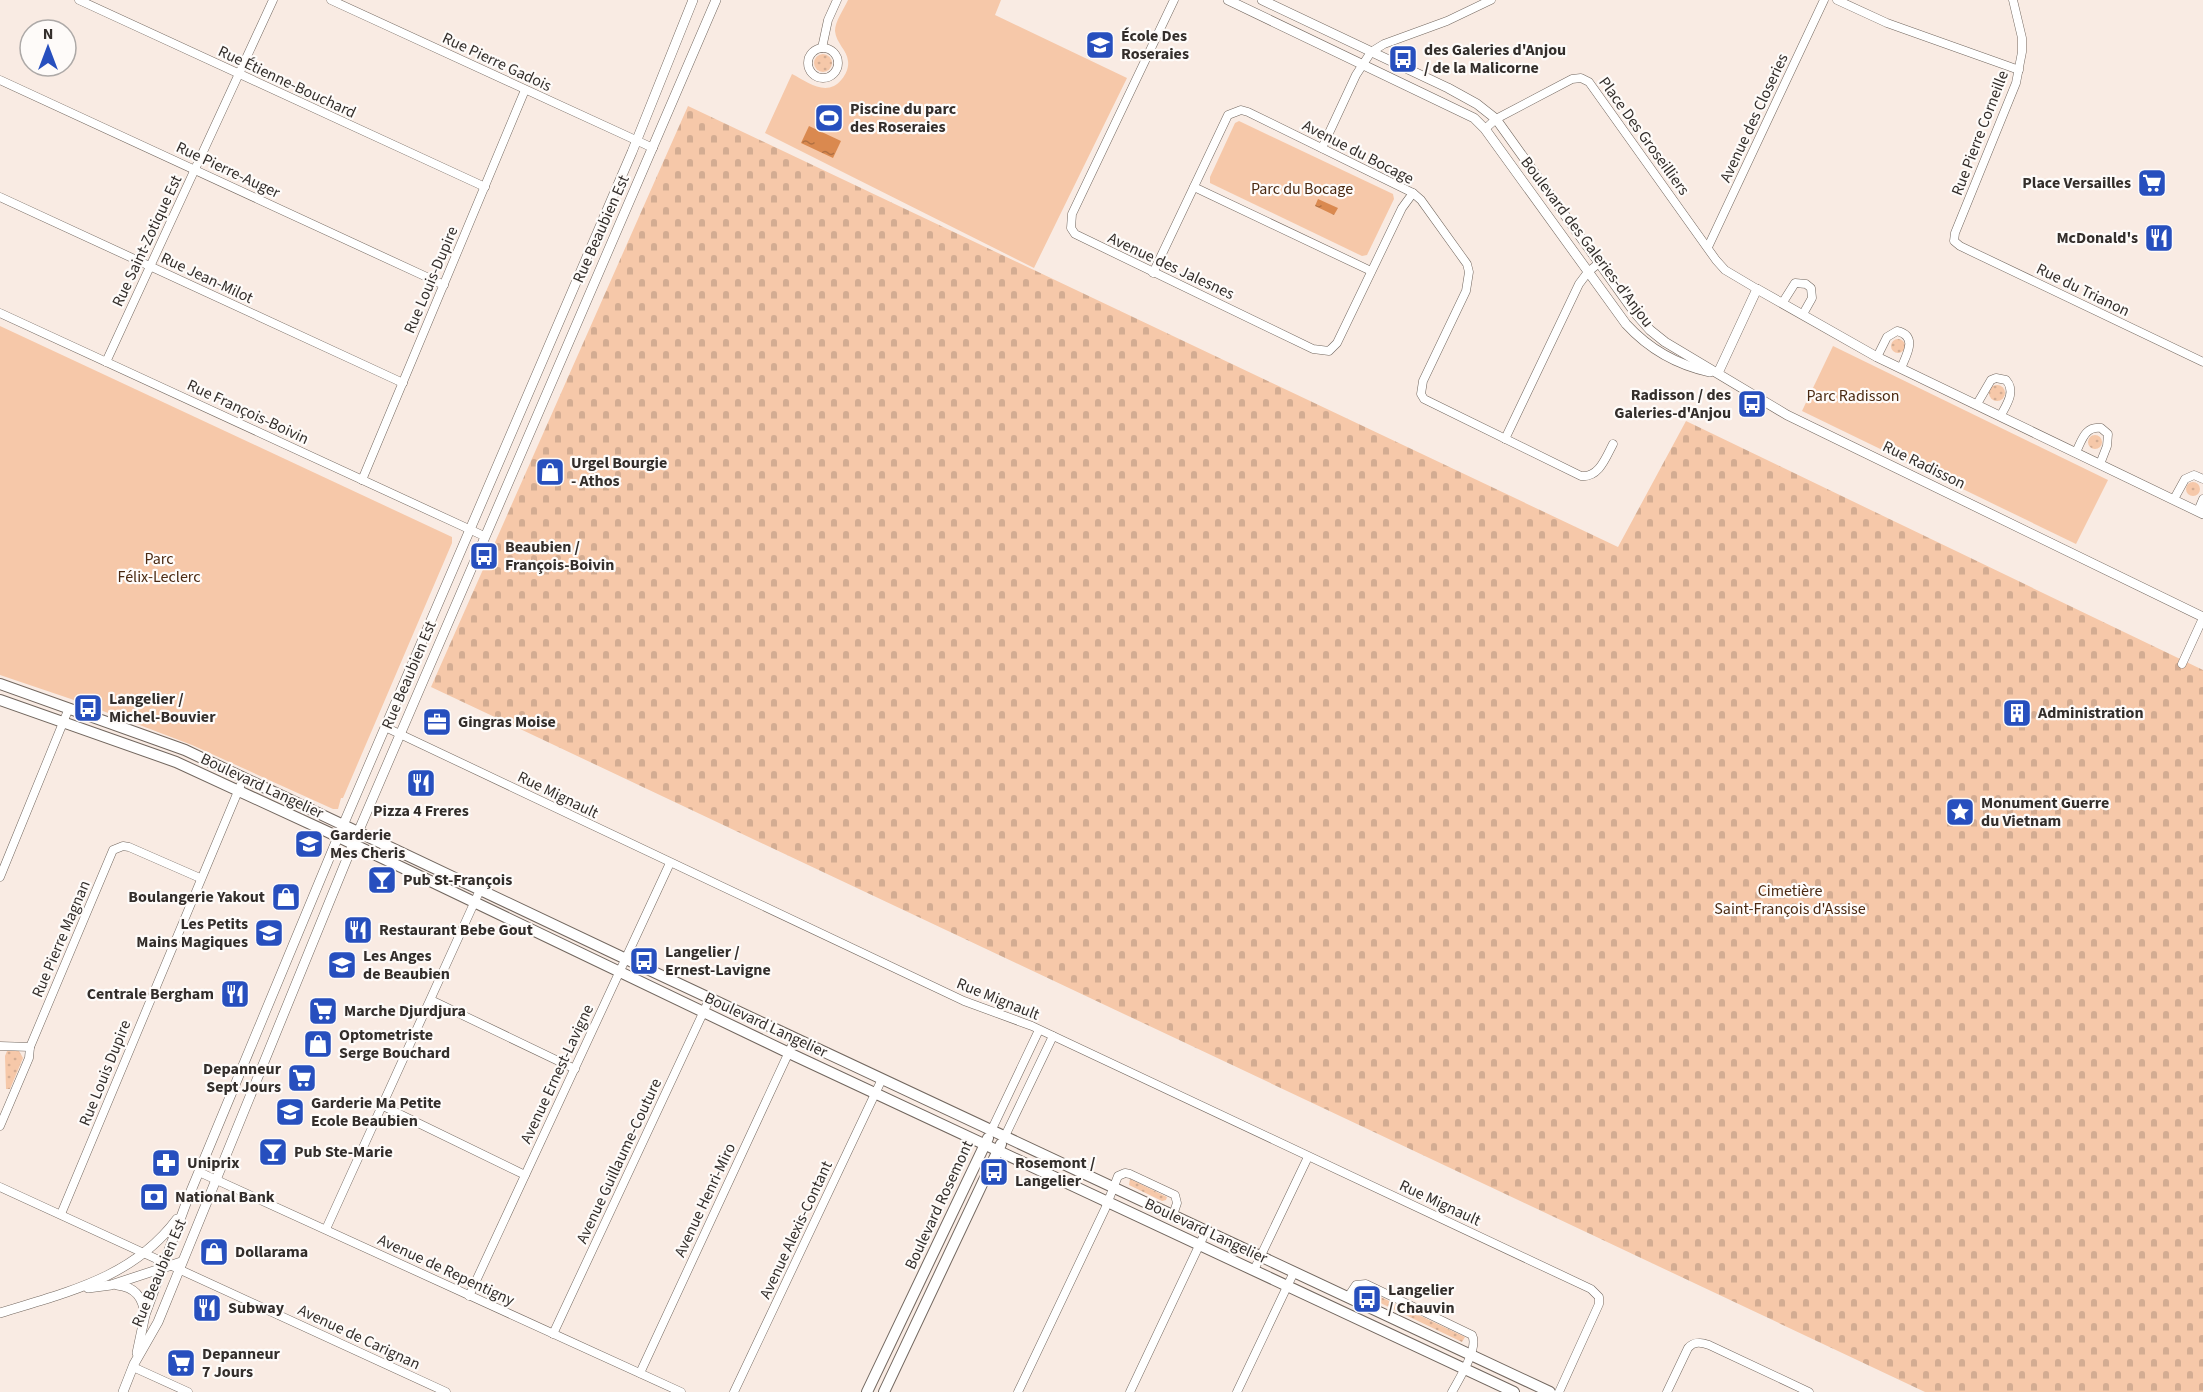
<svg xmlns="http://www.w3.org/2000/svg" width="2203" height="1392" font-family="'Source Sans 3',sans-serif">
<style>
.grass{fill:url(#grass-dots)}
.cemetery{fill:url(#cemetery-stones)}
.green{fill:#f6c8a9}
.water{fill:url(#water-ripples)}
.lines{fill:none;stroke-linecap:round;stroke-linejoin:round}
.minor-casing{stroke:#72675f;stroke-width:9}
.tertiary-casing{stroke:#72675f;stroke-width:10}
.secondary-casing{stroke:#72675f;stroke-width:12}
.minor{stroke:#fff;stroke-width:8}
.tertiary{stroke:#fff;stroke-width:9}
.secondary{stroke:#fff;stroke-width:10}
.labels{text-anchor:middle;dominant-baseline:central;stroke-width:4.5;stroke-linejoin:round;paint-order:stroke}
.poi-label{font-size:16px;font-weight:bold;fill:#332e2b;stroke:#fefbf9;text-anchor:start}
.street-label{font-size:16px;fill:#332e2b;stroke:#fefbf9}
.park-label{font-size:16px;fill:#4b2a12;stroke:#fefbf9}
</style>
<defs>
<pattern id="grass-dots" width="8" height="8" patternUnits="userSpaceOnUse" patternTransform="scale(1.5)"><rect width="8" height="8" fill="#f6c8a9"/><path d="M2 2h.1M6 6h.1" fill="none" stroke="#d3ac92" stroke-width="1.8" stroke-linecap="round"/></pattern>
<pattern id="cemetery-stones" width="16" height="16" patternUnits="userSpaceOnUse" patternTransform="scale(1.5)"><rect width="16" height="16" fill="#f6c8a9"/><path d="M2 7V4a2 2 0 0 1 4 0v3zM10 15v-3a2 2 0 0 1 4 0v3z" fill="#d3ac92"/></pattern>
<pattern id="water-ripples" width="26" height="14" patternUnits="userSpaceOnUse" patternTransform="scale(1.5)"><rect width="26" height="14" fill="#da894f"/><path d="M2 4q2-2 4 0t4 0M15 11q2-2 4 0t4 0" fill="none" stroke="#b17042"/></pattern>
</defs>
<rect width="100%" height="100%" fill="#f9ebe3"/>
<g class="grass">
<circle cx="823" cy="63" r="9"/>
<circle cx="1898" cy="346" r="7"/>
<circle cx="1997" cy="393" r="8"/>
<circle cx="2095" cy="442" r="7"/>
<circle cx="2193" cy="489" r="7"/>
<path d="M7,1051H19L23,1058L10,1089H6L5,1056Z"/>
<path d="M1130,1179L1167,1197L1166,1200L1162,1201L1129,1185Z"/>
<path d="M1366,1290L1465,1337L1462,1342L1372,1299V1297L1368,1295L1367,1297L1364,1295Z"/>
</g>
<path class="cemetery" d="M688,106L1618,547L1686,421L2203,670V1392H1925L431,687Z"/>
<g class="green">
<path d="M848,0H1001L995,15L1127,78L1034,268L765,133L792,74C808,82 827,98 842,79C846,74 849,67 848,61C847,50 836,43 835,31C835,21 844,9 848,0Z"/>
<path d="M1239,121L1393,194L1394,199L1367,255L1362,256L1210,183V177L1235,123Z"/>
<path d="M0,326L452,537V543L343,798H341L338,809H333L192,745L74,700L0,675Z"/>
<path d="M1833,346L2108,480L2076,544L1802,411Z"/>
</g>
<g class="water">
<path d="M809,126L841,141L833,158L801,143Z"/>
<path d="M1318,199L1338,208L1334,215L1315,206Z"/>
</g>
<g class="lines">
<g class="minor-casing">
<g id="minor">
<path d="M79,0L485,187"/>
<path d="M331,0L653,148"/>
<path d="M1174,0L1072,214L1071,228L1075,234L1313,349L1329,351L1337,343L1402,208L1413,193"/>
<path d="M1837,0L1887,23L2019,70"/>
<path d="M2013,0L2022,38V52L2016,83L1955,233L1954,241L1960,246L2203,362"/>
<circle cx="823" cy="63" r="15"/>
<path d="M822,48L828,20L837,0"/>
<path d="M0,80L444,285"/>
<path d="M1485,129L1496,119L1572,79L1581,78L1589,82L1716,260L1725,270L1757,289"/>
<path d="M1322,148L1356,75L1371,52L1384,44L1447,21L1491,0"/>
<path d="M1194,187L1371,271"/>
<path d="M0,197L403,383"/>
<path d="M1708,247L1824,0"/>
<path d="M1153,273L1228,115L1241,110L1248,112L1413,193L1421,200L1467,264L1469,272L1466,291L1423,381L1421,394L1424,399L1581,476C1599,478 1606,457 1613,444"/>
<path d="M1783,302L1795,283L1806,284L1811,288L1812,298L1803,314"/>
<path d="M0,313L484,536"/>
<path d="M1877,357L1887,337L1897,331C1918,336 1907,354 1901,368"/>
<path d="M106,362L273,0"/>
<path d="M1977,404L1991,380L1996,378L2006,380C2016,391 2007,404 2001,415"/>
<path d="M1505,439L1579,284L1588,272L1599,263"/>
<path d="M2076,452C2082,440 2085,426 2101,428L2108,434L2107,446L2100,464"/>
<path d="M362,480L525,90"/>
<path d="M2174,499L2185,479L2194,475L2203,479"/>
<path d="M2198,511L2203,499"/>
<path d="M2182,664L2203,618"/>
<path d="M385,727L964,1001L1032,1026L1591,1289L1599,1297V1304L1559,1392"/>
<path d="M0,877L69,708"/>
<path d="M431,1000L575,1069"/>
<path d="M0,1046L30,1047"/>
<path d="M383,1106L525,1175"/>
<path d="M0,1126L29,1058L30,1047L113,850L123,846L129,847L200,878"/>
<path d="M992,1129L1039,1030"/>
<path d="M1005,1136L1053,1036"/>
<path d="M199,1172L681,1392"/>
<path d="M0,1187L446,1392"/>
<path d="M61,1214L244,777"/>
<path d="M326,1229L480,890"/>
<path d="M1254,1270L1308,1157"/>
<path d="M469,1296L670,863"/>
<path d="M1348,1297L1356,1285L1366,1284L1472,1335C1479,1348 1459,1379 1452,1392"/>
<path d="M553,1334L710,998"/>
<path d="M133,1367L188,1392"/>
<path d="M640,1373L795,1039"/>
<path d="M734,1392L882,1079"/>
<path d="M1018,1392L1105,1209L1118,1176L1125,1173L1130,1174L1175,1195L1177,1203L1173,1215"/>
<path d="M1130,1392L1206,1231"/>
<path d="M1237,1392L1294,1272"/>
<path d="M1667,1392L1688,1348C1694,1341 1701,1342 1709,1345L1809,1392"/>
</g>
</g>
<g class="tertiary-casing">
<g id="tertiary">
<path d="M1228,0L1474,118L1485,129L1626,324C1649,349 1677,365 1710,372"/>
<path d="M1262,0L1448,88L1477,104L1496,119L1635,313L1650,330L1665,342L1787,415L2203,617"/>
<path d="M1718,373L1757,289L1877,357L2203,514"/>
<path d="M117,1285C136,1287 143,1298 145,1315"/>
<path d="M88,1288L111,1285L181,1262"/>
<path d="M0,1313C67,1292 133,1278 177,1219"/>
<path d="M137,1353L145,1315L188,1198L338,837L632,152L693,0"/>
<path d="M123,1392L134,1364L158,1322L353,844L716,0"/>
</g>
</g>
<g class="secondary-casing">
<g id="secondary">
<path d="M0,684L185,750L626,959L1550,1392"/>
<path d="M0,700L176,762L330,833L789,1053L1514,1392"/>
<path d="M867,1392L988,1138"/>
<path d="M884,1392L1001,1144"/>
</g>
</g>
<use href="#minor" class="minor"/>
<use href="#tertiary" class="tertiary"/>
<use href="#secondary" class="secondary"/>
</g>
<defs>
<g id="school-square" transform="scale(1.5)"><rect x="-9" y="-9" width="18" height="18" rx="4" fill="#274fbe" stroke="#fefbf9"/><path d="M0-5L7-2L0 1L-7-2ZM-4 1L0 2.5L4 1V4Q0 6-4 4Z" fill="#fff"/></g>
<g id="bus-square" transform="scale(1.5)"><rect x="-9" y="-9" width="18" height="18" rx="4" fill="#274fbe" stroke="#fefbf9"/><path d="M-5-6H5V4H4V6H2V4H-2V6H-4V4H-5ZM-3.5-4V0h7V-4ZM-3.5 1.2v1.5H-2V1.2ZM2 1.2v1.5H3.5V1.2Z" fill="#fff"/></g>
<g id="stadium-square" transform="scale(1.5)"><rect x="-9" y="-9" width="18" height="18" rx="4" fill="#274fbe" stroke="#fefbf9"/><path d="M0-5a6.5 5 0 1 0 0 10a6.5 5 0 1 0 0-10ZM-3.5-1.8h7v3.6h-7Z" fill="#fff"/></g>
<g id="supermarket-square" transform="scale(1.5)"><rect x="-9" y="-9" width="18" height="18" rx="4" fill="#274fbe" stroke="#fefbf9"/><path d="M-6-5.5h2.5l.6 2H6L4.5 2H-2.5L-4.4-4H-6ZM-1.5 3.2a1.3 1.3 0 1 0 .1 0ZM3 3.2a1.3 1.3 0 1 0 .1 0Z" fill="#fff"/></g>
<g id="restaurant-square" transform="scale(1.5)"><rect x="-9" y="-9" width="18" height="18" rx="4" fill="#274fbe" stroke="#fefbf9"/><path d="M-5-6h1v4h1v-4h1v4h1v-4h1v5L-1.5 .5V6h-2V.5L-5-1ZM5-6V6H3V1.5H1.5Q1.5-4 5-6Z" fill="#fff"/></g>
<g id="shop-square" transform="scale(1.5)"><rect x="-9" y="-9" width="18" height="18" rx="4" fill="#274fbe" stroke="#fefbf9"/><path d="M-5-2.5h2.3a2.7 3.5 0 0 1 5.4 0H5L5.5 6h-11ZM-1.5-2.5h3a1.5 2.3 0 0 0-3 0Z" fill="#fff"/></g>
<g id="building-square" transform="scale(1.5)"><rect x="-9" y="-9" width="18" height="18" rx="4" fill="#274fbe" stroke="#fefbf9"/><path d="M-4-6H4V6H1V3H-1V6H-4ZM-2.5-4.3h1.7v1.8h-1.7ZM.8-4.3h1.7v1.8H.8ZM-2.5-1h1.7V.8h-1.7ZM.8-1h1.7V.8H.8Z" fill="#fff"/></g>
<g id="office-square" transform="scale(1.5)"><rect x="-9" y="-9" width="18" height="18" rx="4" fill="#274fbe" stroke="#fefbf9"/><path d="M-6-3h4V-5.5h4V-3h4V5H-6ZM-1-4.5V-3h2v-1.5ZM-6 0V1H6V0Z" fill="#fff"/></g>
<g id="sight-square" transform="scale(1.5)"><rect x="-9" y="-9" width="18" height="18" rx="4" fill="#274fbe" stroke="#fefbf9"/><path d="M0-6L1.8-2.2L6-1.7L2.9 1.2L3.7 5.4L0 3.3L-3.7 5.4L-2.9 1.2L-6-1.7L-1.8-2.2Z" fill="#fff"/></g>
<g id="bar-square" transform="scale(1.5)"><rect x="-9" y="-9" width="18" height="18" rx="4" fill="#274fbe" stroke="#fefbf9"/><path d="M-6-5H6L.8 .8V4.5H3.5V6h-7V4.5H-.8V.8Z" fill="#fff"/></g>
<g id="pharmacy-square" transform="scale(1.5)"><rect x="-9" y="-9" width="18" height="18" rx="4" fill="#274fbe" stroke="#fefbf9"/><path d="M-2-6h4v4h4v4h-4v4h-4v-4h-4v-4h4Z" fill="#fff"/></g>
<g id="bank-square" transform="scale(1.5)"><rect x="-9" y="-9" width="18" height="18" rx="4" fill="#274fbe" stroke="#fefbf9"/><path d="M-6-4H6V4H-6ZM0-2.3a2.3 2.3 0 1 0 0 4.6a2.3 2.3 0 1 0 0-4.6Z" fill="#fff"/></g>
</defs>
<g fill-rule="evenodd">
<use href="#school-square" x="1100" y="45"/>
<use href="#bus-square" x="1403" y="59"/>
<use href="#stadium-square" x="829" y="118"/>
<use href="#supermarket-square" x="2152" y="183"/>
<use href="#restaurant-square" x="2159" y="238"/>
<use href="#bus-square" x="1752" y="404"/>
<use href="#shop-square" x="550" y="472"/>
<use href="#bus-square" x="484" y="556"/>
<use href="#bus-square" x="88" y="708"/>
<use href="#building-square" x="2017" y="713"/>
<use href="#office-square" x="437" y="722"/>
<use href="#restaurant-square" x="421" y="783"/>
<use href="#sight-square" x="1960" y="812"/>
<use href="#school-square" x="309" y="844"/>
<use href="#bar-square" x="382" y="880"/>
<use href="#shop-square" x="286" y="897"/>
<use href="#restaurant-square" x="358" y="930"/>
<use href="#school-square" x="269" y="933"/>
<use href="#bus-square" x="644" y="961"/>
<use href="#school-square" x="342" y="965"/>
<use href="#restaurant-square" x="235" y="994"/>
<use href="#supermarket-square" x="323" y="1011"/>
<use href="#shop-square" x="318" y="1044"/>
<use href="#supermarket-square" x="302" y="1078"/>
<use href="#school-square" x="290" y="1112"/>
<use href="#bar-square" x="273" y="1152"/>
<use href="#pharmacy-square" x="166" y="1163"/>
<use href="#bus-square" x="994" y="1172"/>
<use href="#bank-square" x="154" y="1197"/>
<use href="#shop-square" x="214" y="1252"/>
<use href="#bus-square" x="1367" y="1299"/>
<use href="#restaurant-square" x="207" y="1308"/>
<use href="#supermarket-square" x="181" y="1363"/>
</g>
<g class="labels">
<g class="poi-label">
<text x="1121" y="36">École Des<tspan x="1121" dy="18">Roseraies</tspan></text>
<text x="1424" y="50">des Galeries d'Anjou<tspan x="1424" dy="18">/ de la Malicorne</tspan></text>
<text x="850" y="109">Piscine du parc<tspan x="850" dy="18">des Roseraies</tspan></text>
<text x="2131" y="183" text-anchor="end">Place Versailles</text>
<text x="2138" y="238" text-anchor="end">McDonald's</text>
<text x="1731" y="395" text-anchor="end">Radisson / des<tspan x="1731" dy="18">Galeries-d'Anjou</tspan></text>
<text x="571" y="463">Urgel Bourgie<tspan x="571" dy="18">- Athos</tspan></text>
<text x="505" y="547">Beaubien /<tspan x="505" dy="18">François-Boivin</tspan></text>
<text x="109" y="699">Langelier /<tspan x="109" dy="18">Michel-Bouvier</tspan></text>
<text x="2038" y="713">Administration</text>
<text x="458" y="722">Gingras Moise</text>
<text x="1981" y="803">Monument Guerre<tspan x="1981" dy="18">du Vietnam</tspan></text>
<text x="421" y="811" text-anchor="middle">Pizza 4 Freres</text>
<text x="330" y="835">Garderie<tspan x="330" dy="18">Mes Cheris</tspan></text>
<text x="403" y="880">Pub St-François</text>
<text x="265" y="897" text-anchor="end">Boulangerie Yakout</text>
<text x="248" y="924" text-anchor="end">Les Petits<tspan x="248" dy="18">Mains Magiques</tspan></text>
<text x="379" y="930">Restaurant Bebe Gout</text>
<text x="665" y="952">Langelier /<tspan x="665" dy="18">Ernest-Lavigne</tspan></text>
<text x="363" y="956">Les Anges<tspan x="363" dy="18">de Beaubien</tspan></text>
<text x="214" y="994" text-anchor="end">Centrale Bergham</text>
<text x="344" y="1011">Marche Djurdjura</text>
<text x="339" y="1035">Optometriste<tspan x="339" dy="18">Serge Bouchard</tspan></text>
<text x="281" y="1069" text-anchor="end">Depanneur<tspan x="281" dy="18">Sept Jours</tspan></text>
<text x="311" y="1103">Garderie Ma Petite<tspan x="311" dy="18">Ecole Beaubien</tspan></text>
<text x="294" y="1152">Pub Ste-Marie</text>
<text x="187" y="1163">Uniprix</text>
<text x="1015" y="1163">Rosemont /<tspan x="1015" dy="18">Langelier</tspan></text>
<text x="175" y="1197">National Bank</text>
<text x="235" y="1252">Dollarama</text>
<text x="1388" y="1290">Langelier<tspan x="1388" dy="18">/ Chauvin</tspan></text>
<text x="228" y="1308">Subway</text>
<text x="202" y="1354">Depanneur<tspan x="202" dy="18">7 Jours</tspan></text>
</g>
<g class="street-label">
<text transform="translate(497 62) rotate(25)">Rue Pierre Gadois</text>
<text transform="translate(287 82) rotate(25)">Rue Étienne-Bouchard</text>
<text transform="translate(1754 118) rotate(-65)">Avenue des Closeries</text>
<text transform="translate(1980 133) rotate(-69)">Rue Pierre Corneille</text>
<text transform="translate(1644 136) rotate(54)">Place Des Groseilliers</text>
<text transform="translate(1358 152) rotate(27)">Avenue du Bocage</text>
<text transform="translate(228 170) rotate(25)">Rue Pierre-Auger</text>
<text transform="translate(601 229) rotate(-66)">Rue Beaubien Est</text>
<text transform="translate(147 241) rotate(-65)">Rue Saint-Zotique Est</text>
<text transform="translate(1587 242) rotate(53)">Boulevard des Galeries-d'Anjou</text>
<text transform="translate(1171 266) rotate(25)">Avenue des Jalesnes</text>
<text transform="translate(207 278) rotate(25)">Rue Jean-Milot</text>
<text transform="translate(431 280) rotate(-67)">Rue Louis-Dupire</text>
<text transform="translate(2083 290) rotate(26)">Rue du Trianon</text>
<text transform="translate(248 412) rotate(25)">Rue François-Boivin</text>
<text transform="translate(1924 465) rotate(26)">Rue Radisson</text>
<text transform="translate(409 675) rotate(-67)">Rue Beaubien Est</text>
<text transform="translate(262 786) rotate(25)">Boulevard Langelier</text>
<text transform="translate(558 795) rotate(26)">Rue Mignault</text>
<text transform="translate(61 939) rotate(-67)">Rue Pierre Magnan</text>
<text transform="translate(998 999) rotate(22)">Rue Mignault</text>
<text transform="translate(766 1025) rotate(25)">Boulevard Langelier</text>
<text transform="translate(105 1073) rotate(-68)">Rue Louis Dupire</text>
<text transform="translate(557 1074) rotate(-65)">Avenue Ernest-Lavigne</text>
<text transform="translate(619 1161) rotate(-65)">Avenue Guillaume-Couture</text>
<text transform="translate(705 1200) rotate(-65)">Avenue Henri-Miro</text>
<text transform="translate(1440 1203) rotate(25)">Rue Mignault</text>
<text transform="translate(939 1205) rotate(-65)">Boulevard Rosemont</text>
<text transform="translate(796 1230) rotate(-65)">Avenue Alexis-Contant</text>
<text transform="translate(1206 1231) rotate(25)">Boulevard Langelier</text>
<text transform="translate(446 1270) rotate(25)">Avenue de Repentigny</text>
<text transform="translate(159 1273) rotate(-67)">Rue Beaubien Est</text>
<text transform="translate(359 1337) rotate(25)">Avenue de Carignan</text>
</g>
<g class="park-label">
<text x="1302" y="189">Parc du Bocage</text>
<text x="1853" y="396">Parc Radisson</text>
<text x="159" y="559">Parc<tspan x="159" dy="18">Félix-Leclerc</tspan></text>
<text x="1790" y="891">Cimetière<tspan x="1790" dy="18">Saint-François d'Assise</tspan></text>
</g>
</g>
<g transform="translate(48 48)"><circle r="28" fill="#fefbf9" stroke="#ada9a7" stroke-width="1.5"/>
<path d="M0-4.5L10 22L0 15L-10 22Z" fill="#274fbe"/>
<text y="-9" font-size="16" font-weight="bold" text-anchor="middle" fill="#332e2b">N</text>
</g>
</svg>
